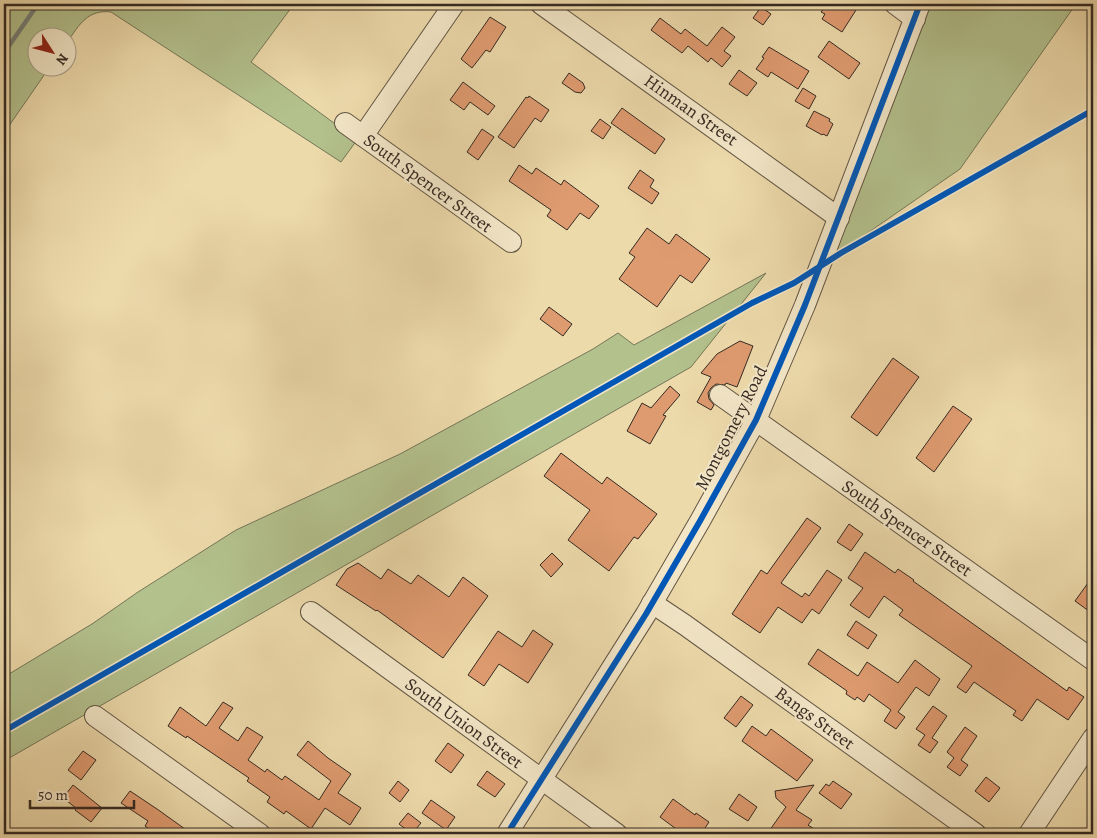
<svg xmlns="http://www.w3.org/2000/svg" width="1097" height="838" font-family="Alegreya,serif">
<style>
.green{fill:#b3c18d;stroke:#747658}
.lines{fill:none;stroke-linecap:round;stroke-linejoin:round}
.stream{stroke:#737f78;stroke-width:4.5}
.building{fill:#df9b70;stroke:#352a22}
.minor-casing{stroke:#635644;stroke-width:22}
.minor{stroke:#f3e7c8;stroke-width:20}
.cycleway-casing{stroke:#f3e7c8;stroke-width:9}
.cycleway{stroke:#0057b8;stroke-width:6}
.labels{text-anchor:middle;dominant-baseline:central;stroke-width:4;stroke-linejoin:round;paint-order:stroke}
.street-label{font-size:18px;fill:#352a22;stroke:#f3e7c8}
</style>
<rect width="100%" height="100%" fill="#eddaab"/>
<filter id="stains"><feTurbulence type="fractalNoise" baseFrequency=".004" numOctaves="4"/><feColorMatrix values="0 0 0 0 .2 0 0 0 0 .09 0 0 0 0 .02 0 0 0 .5 -.17"/></filter>
<radialGradient id="worn" r=".72"><stop offset=".6" stop-color="#630" stop-opacity="0"/><stop offset="1" stop-color="#630" stop-opacity=".3"/></radialGradient>
<g class="green">
<path d="M4,4H294L251,62L357,140L341,162L111,12C88,9 79,25 68,41V38H38V68H49L4,133Z"/>
<path d="M920,4H1076L960,169L820,266Z"/>
<path d="M766,273L691,367L4,761V677L92,624L138,592L236,530L400,454L593,349L618,333L634,345Z"/>
</g>
<g class="lines">
<path class="stream" d="M4,53L38,4"/>
</g>
<g class="building">
<path d="M827,4H846L856,10L842,32L822,19L825,14L821,12Z"/>
<path d="M761,7L771,14L763,25L753,18Z"/>
<path d="M490,17L506,27L490,52L486,50L472,68L461,59Z"/>
<path d="M660,18L681,34L685,29L707,46L722,27L735,37L724,51L731,56L722,67L711,58L708,62L688,46L682,53L651,30Z"/>
<path d="M829,41L860,63L849,79L818,57Z"/>
<path d="M769,47L809,71L798,89L771,72L768,77L756,69L764,58L762,57Z"/>
<path d="M739,70L757,83L747,96L729,84Z"/>
<path d="M569,73L583,83L585,88L581,93L575,92L562,83Z"/>
<path d="M463,82L495,106L488,115L470,102L464,110L450,100Z"/>
<path d="M803,88L816,96L809,109L795,101Z"/>
<path d="M529,96L549,110L541,122L535,118L514,148L498,137L526,97L528,98Z"/>
<path d="M622,108L665,139L655,154L611,123Z"/>
<path d="M814,111L830,119L829,121L833,124L827,136L823,134L822,135L806,126Z"/>
<path d="M600,119L611,127L603,139L591,131Z"/>
<path d="M482,129L494,137L478,160L467,152Z"/>
<path d="M519,165L532,174L536,168L561,185L564,180L599,206L589,219L580,213L567,230L547,216L551,210L509,181Z"/>
<path d="M640,170L654,180L650,187L659,193L652,204L628,188Z"/>
<path d="M647,228L669,244L676,234L710,259L692,283L680,275L657,307L619,279L635,257L629,253Z"/>
<path d="M549,307L572,324L563,336L540,319Z"/>
<path d="M740,341L753,346L737,387L726,383L725,385L716,384L711,388L708,393L709,399L714,405L711,410L697,402L711,377L701,373L717,354Z"/>
<path d="M893,358L919,377L877,436L851,417Z"/>
<path d="M670,386L680,395L663,415L666,416L650,444L627,431L642,403L651,408Z"/>
<path d="M953,406L972,419L934,472L916,458Z"/>
<path d="M561,453L602,484L607,477L657,514L638,539L634,537L609,571L568,540L590,510L544,476Z"/>
<path d="M807,518L821,528L781,583L802,597L805,593L809,596L827,570L842,580L819,614L812,609L802,623L778,607L760,633L732,614L761,570L767,574Z"/>
<path d="M849,524L863,534L851,551L837,542Z"/>
<path d="M865,552L895,573L898,569L914,580L913,581L1067,691L1069,687L1084,697L1068,720L1037,699L1022,721L1013,715L1016,711L974,682L966,693L957,687L972,666L899,615L903,610L884,596L869,618L850,605L863,588L848,578Z"/>
<path d="M552,553L563,564L551,577L540,565Z"/>
<path d="M358,563L381,579L388,569L411,584L418,575L449,597L463,577L488,596L443,658L377,610L376,611L336,585L347,569Z"/>
<path d="M1093,576V614L1075,601Z"/>
<path d="M856,621L877,635L868,649L847,635Z"/>
<path d="M533,630L553,644L528,683L499,664L484,686L468,675L498,631L522,647Z"/>
<path d="M818,649L858,676L867,662L898,683L915,660L940,679L929,696L916,687L898,712L905,717L896,729L884,721L891,710L869,694L864,702L857,697L855,700L846,694L847,691L808,664Z"/>
<path d="M741,696L753,705L736,727L724,718Z"/>
<path d="M223,702L233,708L219,728L238,741L247,727L263,737L248,760L265,772L267,769L282,780L285,776L319,800L331,781L297,755L308,741L328,758L351,774L338,793L361,808L350,825L325,808L311,829L286,811L284,814L267,802L270,797L247,781L249,778L187,736L186,738L168,726L180,707L206,726Z"/>
<path d="M933,706L947,716L932,738L938,742L930,753L918,745L925,735L916,729Z"/>
<path d="M752,726L766,736L771,729L813,760L797,781L742,741Z"/>
<path d="M965,727L977,736L961,760L968,765L960,776L947,767L954,758L947,752Z"/>
<path d="M448,743L464,755L451,773L435,761Z"/>
<path d="M83,751L96,760L81,780L68,770Z"/>
<path d="M487,771L505,784L495,797L477,785Z"/>
<path d="M986,777L1000,788L989,802L975,791Z"/>
<path d="M398,781L409,790L400,802L389,793Z"/>
<path d="M833,781L852,794L841,809L819,793L826,784L829,786Z"/>
<path d="M73,785L102,808L91,822L75,810L76,808L63,798Z"/>
<path d="M814,785L796,810L812,820L808,825L822,834H767L786,807L776,798L775,791Z"/>
<path d="M130,791L157,809L192,834H156L145,826L148,821L121,803Z"/>
<path d="M739,794L757,807L748,821L729,809Z"/>
<path d="M673,799L695,815L696,813L709,822L701,834H683L660,817Z"/>
<path d="M431,800L455,817L446,830L422,813Z"/>
<path d="M408,813L421,823L412,834L399,824Z"/>
</g>
<g class="lines">
<g class="minor-casing">
<g id="minor">
<path d="M541,4L839,218"/>
<path d="M895,4L915,19"/>
<path d="M345,123L511,242"/>
<path d="M363,136L454,4"/>
<path d="M720,395L1093,660"/>
<path d="M652,603L685,625L976,834"/>
<path d="M311,612L617,834"/>
<path d="M95,716L260,834"/>
<path d="M507,834L646,614L700,521L756,420L805,305L920,4"/>
<path d="M1029,834L1093,738"/>
</g>
</g>
<use href="#minor" class="minor"/>
<g class="cycleway-casing">
<g id="cycleway">
<path d="M4,731L752,303L794,283L841,253L1093,110"/>
<path d="M507,834L646,614L700,521L756,420L805,305L920,4"/>
</g>
</g>
<use href="#cycleway" class="cycleway"/>
</g>
<g class="labels">
<g class="street-label">
<text transform="translate(691 110) rotate(35)">Hinman Street</text>
<text transform="translate(428 183) rotate(36)">South Spencer Street</text>
<text transform="translate(731 428) rotate(-63)">Montgomery Road</text>
<text transform="translate(907 528) rotate(35)">South Spencer Street</text>
<text transform="translate(815 718) rotate(36)">Bangs Street</text>
<text transform="translate(464 723) rotate(36)">South Union Street</text>
</g>
</g>
<rect width="1097" height="838" fill="none" stroke="#eddaab" stroke-width="20"/>
<rect x="5" y="5" width="1087" height="828" fill="none" stroke="#352a22" stroke-width="2.5"/>
<rect x="10" y="10" width="1077" height="818" fill="none" stroke="#352a22"/>
<g transform="translate(52 52) rotate(126)"><circle r="24" fill="#f3e7c8" stroke="#a79b86"/>
<path d="M0-4L9 19L0 12L-9 19Z" fill="#8f2418"/>
<text y="-8" font-size="14" font-weight="bold" text-anchor="middle" fill="#352a22">N</text>
</g>
<path d="M30 800v8h104v-8" fill="none" stroke="#352a22" stroke-width="2.5"/>
<text x="38" y="800" font-size="15" fill="#352a22" stroke="#f3e7c8" stroke-width="4" paint-order="stroke">50 m</text>
<rect width="100%" height="100%" filter="url(#stains)"/>
<rect width="100%" height="100%" fill="url(#worn)"/>
</svg>
